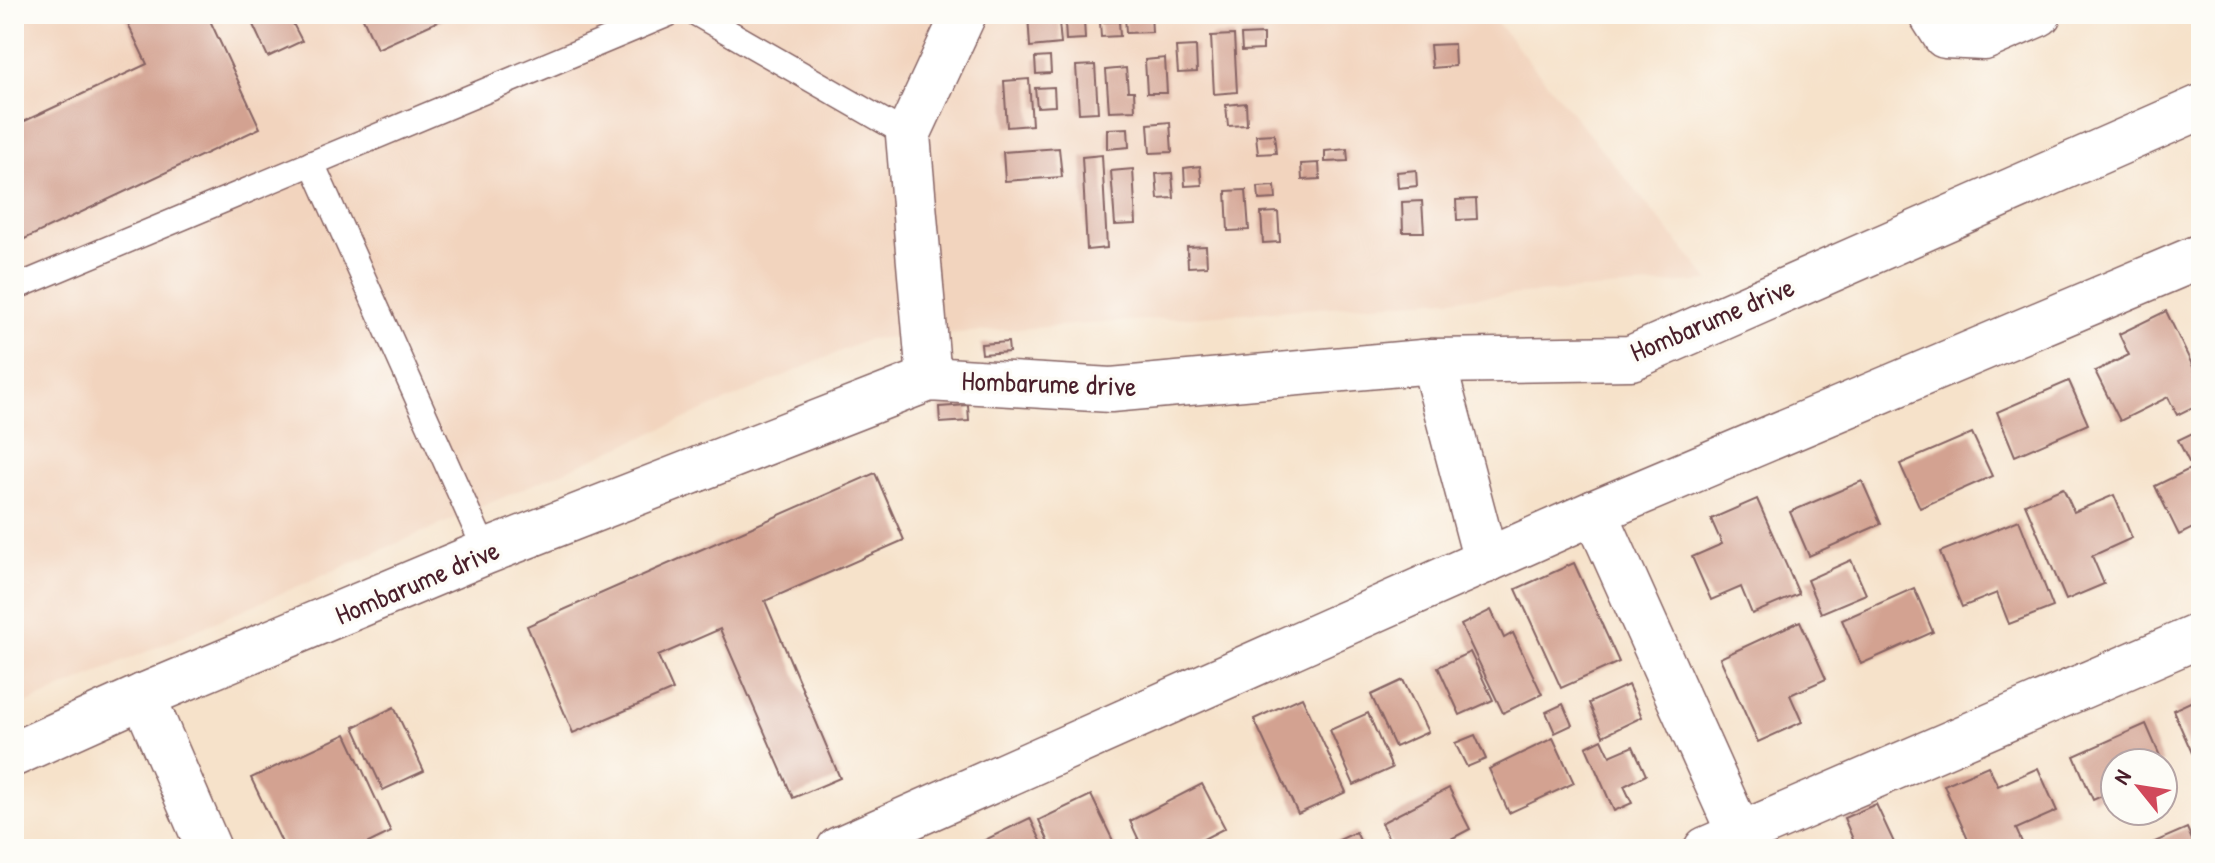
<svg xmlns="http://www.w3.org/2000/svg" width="2215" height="863" font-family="'Patrick Hand',sans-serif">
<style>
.built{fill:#f2d4be}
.building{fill:#d3a291}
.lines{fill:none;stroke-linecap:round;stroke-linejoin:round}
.lane-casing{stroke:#866363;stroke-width:27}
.street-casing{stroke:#866363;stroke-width:47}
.secondary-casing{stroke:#866363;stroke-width:47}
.lane{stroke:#fff;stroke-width:24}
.street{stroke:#fff;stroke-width:44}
.secondary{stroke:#fff;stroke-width:44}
.labels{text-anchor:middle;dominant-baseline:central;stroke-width:7;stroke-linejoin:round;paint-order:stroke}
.street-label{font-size:28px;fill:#4a1f2b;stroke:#fdfcf7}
</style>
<rect width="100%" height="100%" fill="#fdfcf7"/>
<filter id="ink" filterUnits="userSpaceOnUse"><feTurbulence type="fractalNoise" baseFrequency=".0125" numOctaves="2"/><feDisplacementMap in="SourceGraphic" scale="16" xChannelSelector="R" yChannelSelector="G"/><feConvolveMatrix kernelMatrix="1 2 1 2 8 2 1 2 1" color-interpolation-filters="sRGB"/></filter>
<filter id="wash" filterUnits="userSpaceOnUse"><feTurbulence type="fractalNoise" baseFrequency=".006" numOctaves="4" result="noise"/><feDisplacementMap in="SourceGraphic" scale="32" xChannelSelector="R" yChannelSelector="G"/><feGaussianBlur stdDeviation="1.8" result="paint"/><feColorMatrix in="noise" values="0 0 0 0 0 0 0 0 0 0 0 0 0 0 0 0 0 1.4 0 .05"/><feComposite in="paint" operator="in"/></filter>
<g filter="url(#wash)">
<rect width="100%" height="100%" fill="#f6e2ca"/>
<path class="built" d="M14,14H1490L1710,281L869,339L14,709Z"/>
<g id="blocks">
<g class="building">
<path d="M123,14H207L260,128L14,244V126L147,64Z"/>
<path d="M248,14H288L302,41L268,57Z"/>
<path d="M361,14H454L377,49Z"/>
<path d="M1028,14H1051L1052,22H1059L1061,44L1030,47Z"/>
<path d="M1134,14H1151L1152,32L1126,33L1125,16Z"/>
<path d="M1084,20L1085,39L1066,40L1065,22Z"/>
<path d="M1119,21L1120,36L1101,37L1100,22Z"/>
<path d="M1263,34V50L1242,51L1241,35Z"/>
<path d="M1234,35L1237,92L1214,94L1211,36Z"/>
<path d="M1454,44L1455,66L1432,68L1430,45Z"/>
<path d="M1196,46L1197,72L1178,73L1176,47Z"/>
<path d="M1050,57L1051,73L1036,74L1035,58Z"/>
<path d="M1165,58L1167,93H1147L1145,60Z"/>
<path d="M1095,65L1098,112L1079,113L1076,66Z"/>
<path d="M1126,68L1128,91H1134L1135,110L1109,111L1106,70Z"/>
<path d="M1029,79L1032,125L1007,127L1004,81Z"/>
<path d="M1054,87L1055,106L1037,107L1035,88Z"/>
<path d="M1246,103L1247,125L1228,126L1226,105Z"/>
<path d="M1170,122L1172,152L1150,153L1148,124Z"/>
<path d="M1128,128L1129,147L1107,149V129Z"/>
<path d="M1274,134L1276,153L1258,154L1256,135Z"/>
<path d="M1059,148L1062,177L1005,181L1003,152Z"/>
<path d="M1347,149L1348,161L1325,162V151Z"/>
<path d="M1102,155L1107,248L1087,250L1082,157Z"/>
<path d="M1319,163L1320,179L1302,180L1301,164Z"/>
<path d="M1200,166L1202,185L1185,186L1184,168Z"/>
<path d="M1133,169L1136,224L1115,225L1111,171Z"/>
<path d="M1416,170L1417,186L1398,188L1397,172Z"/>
<path d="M1172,173L1174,198L1158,199L1156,174Z"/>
<path d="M1275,186L1276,199L1259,200L1258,187Z"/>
<path d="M1246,190L1249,230L1228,231L1226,191Z"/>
<path d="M1476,199L1477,219L1457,220L1456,200Z"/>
<path d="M1422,201L1424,232H1403L1402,202Z"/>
<path d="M1278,212L1280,242L1263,243L1261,213Z"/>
<path d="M1206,246L1207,266L1188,267L1187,247Z"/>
<path d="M2166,311L2201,383V403L2177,415L2168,397L2120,421L2095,371L2129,355L2119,334Z"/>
<path d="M1008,342L1009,352L982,354L981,344Z"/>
<path d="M2069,381L2088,424L2015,456L1997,412Z"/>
<path d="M968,405L969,421L940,423L939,407Z"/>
<path d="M2201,429V524L2179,535L2155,486L2192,468L2178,440Z"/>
<path d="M1972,433L1992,476L1920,508L1900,464Z"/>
<path d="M875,473L904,540L765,601L840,778L793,798L720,629L658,656L673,690L573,733L527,626Z"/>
<path d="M1862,481L1881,524L1809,556L1790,512Z"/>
<path d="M2063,488L2074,512L2114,495L2132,538L2092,556L2104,584L2066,600L2025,504Z"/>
<path d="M1757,499L1799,594L1752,614L1741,587L1711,600L1692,557L1722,544L1711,519Z"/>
<path d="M2019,520L2053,607L2009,624L1997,593L1962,607L1940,552Z"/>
<path d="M1851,560L1866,594L1821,613L1807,580Z"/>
<path d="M1574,563L1619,662L1561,688L1516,589Z"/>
<path d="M1914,588L1933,632L1861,664L1842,620Z"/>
<path d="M1491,610L1504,638L1513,633L1542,694L1503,713L1461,625Z"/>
<path d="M1800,621L1826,679L1790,695L1802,722L1758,742L1720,658Z"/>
<path d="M1470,652L1493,700L1460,715L1438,667Z"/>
<path d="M1403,680L1428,732L1395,747L1371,695Z"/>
<path d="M1628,685L1642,717L1603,736L1589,703Z"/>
<path d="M1302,697L1346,792L1298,814L1254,719Z"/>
<path d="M2201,697V749L2192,753L2173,710Z"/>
<path d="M1563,704L1572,725L1555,733L1546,712Z"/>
<path d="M394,707L424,771L383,790L354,727Z"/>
<path d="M1368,713L1392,768L1354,785L1330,730Z"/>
<path d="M2146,724L2163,763H2115V790L2093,800L2074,756Z"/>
<path d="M346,734L391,832L356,849H285L251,778Z"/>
<path d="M1475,735L1486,759L1467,767L1455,743Z"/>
<path d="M1553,738L1574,783L1509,813L1489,769Z"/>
<path d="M1602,739L1610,756L1633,746L1646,775L1624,786L1632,803L1614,811L1586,747Z"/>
<path d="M1988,766L1998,786L2038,768L2057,811L2016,829L2025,849H1972L1944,785Z"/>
<path d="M1202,784L1225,828L1184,849H1143L1130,821Z"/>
<path d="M1449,788L1470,829L1432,849H1394L1381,823Z"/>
<path d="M1091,795L1117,849H1052L1039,820Z"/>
<path d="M1876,804L1897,849H1857L1844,818Z"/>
<path d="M1030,818L1045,849H986L983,841Z"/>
<path d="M2187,828L2196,849H2152L2150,844Z"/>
<path d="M1356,832L1364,849H1320Z"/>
</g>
</g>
</g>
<g filter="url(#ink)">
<use href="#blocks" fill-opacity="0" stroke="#866363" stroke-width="2"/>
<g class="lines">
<g class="lane-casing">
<g id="lane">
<path d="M697,14L908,135"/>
<path d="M312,163L486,552"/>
<path d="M14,288L669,14"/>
</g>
</g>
<g class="street-casing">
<g id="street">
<path d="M1931,14L1945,36L1984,38L2039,14"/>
<path d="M1433,361L1486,561"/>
<path d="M929,379L908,135L964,14"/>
<path d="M1595,512L1739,833"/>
<path d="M143,696L209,849"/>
<path d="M839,849L1595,512L2201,256"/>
<path d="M1706,849L2201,635"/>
</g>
</g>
<g class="secondary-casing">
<path id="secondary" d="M14,754L143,696L486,552L929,379L1111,390L1433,361L1631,358L2201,107"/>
</g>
<use href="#lane" class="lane"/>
<use href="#street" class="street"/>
<use href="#secondary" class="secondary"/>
</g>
</g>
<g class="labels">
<g class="street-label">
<text transform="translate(1712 319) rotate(-23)">Hombarume drive</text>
<text transform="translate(1049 383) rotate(2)">Hombarume drive</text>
<text transform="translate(417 582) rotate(-23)">Hombarume drive</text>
</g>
</g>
<rect width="2215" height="863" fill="none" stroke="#fdfcf7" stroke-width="48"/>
<g transform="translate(2139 787) rotate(300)"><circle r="38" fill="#fdfcf7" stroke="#b5a4a5" stroke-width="2"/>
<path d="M0-6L14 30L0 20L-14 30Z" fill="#d1495b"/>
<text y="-12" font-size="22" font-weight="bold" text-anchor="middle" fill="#4a1f2b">N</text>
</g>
</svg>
